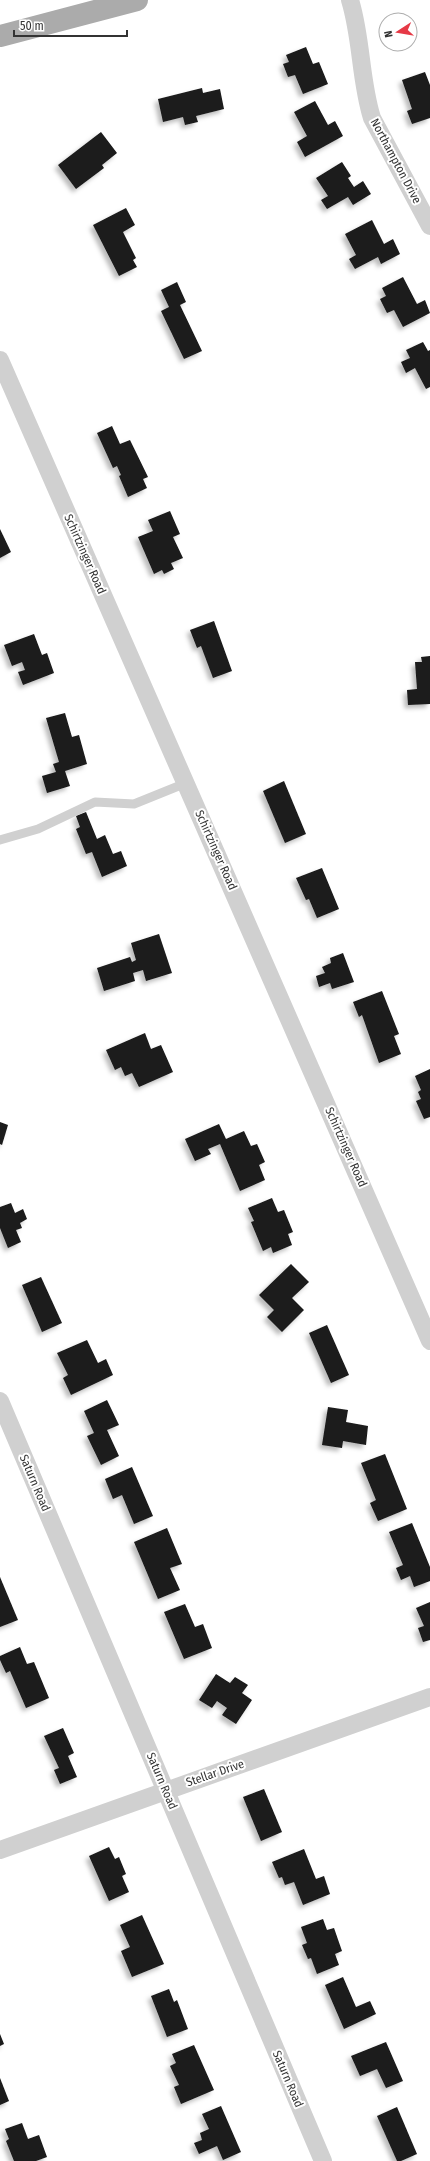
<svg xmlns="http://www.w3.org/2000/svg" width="430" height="2161" font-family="'Fira Sans Condensed',sans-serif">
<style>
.building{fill:#1a1a1a;filter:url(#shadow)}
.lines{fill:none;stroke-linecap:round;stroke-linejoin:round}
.service{stroke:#d0d0d0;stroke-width:9}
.minor{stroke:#d0d0d0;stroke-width:18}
.primary{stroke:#ababab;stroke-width:22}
.labels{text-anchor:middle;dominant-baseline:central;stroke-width:4;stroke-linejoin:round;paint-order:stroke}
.street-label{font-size:12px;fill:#333;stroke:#fff}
</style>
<defs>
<filter id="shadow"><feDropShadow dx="-3.5" dy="3.5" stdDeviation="2" flood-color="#0004"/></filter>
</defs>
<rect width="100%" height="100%" fill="#fff"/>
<g class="building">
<path d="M306,47L313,64L319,62L328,84L303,94L295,75L288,77L283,64L289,62L286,55Z"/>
<path d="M425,72L430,85V118L412,124L407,111L412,109L402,80Z"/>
<path d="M202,88L203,93L220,89L224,109L196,116L198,122L185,125L183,117L163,122L158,99Z"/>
<path d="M315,101L328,125L335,121L343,136L305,157L297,142L307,136L294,112Z"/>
<path d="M101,132L117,153L102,165L104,168L76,189L58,165Z"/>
<path d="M342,162L351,176L348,178L354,187L363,181L371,194L353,205L348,197L327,209L321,200L328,196L316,178Z"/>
<path d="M126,208L135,225L123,232L136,258L133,260L137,267L119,276L93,225Z"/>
<path d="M372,220L384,244L393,239L400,254L381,264L378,257L355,269L349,259L356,255L345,234Z"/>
<path d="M403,277L417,304L425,300L430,313L403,327L394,310L387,313L380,299L386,296L382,288Z"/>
<path d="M177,282L186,302L180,305L202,351L184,359L161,311L169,307L161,290Z"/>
<path d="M423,342L428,351L430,350V387L426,389L415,368L406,373L401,362L410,358L406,350Z"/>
<path d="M112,426L120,444L130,440L148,477L143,479L147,488L128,497L119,476L121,475L117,466L113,468L97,433Z"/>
<path d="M170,511L180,534L173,537L183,558L171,563L174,569L164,574L162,570L154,574L138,537L153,531L148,520Z"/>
<path d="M0,529L11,552L0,558Z"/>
<path d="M214,621L232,671L213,678L201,646L197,648L190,630Z"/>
<path d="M34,634L42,655L47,653L54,673L23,685L18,672L25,670L22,662L12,666L4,645Z"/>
<path d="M430,656V704L408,705L407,690L417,689L415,662H422L421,657Z"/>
<path d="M65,713L72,737L79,735L87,764L65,771L70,786L47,793L42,776L56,772L53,764L59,762L46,718Z"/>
<path d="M284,781L306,834L285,843L263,791Z"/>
<path d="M86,812L97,839L105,835L113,854L121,851L127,866L102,877L92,852L86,854L76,829L80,827L76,816Z"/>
<path d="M322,868L339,909L317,918L309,899L306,900L296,878Z"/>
<path d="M159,934L172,973L146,981L143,970L133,973L135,981L104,991L97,968L130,957L132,962L136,960L131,943Z"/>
<path d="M343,953L354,982L332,989L330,983L319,987L316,976L325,973L322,967L331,963L330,958Z"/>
<path d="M382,991L399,1034L394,1036L401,1054L379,1063L362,1015L359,1017L353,1002Z"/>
<path d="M145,1033L151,1049L161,1045L173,1072L139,1087L132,1073L125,1076L121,1067L115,1070L106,1050Z"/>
<path d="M430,1069V1117L424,1119L416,1101L421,1099L418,1092L421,1090L415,1076Z"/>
<path d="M0,1122L8,1125L2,1145L0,1144Z"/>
<path d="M219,1124L226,1139L244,1131L251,1146L257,1144L265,1162L259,1165L265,1180L240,1191L220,1144L208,1149L211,1154L195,1161L185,1139Z"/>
<path d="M272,1198L278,1212L284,1210L293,1232L288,1234L292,1245L273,1253L271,1247L263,1251L251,1222L254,1221L248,1208Z"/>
<path d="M11,1203L15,1213L23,1209L27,1219L20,1223L22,1228L16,1230L21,1242L8,1248L0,1228V1207Z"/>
<path d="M291,1264L309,1282L292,1298L304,1310L282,1332L267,1317L274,1310L259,1295Z"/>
<path d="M41,1277L62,1323L42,1332L22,1285Z"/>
<path d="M327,1325L349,1375L331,1383L309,1333Z"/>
<path d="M87,1340L98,1363L106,1359L113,1375L71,1395L63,1378L68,1375L57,1353Z"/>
<path d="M107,1400L119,1425L107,1430L119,1456L101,1465L87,1436L94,1433L84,1411Z"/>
<path d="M328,1407L348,1410L346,1422L368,1426L366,1445L343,1441L342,1448L322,1445Z"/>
<path d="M385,1454L407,1509L378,1521L370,1503L376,1500L361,1463Z"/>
<path d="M132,1467L153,1516L134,1524L122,1495L113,1499L105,1479Z"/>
<path d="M412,1523L430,1567V1581L414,1587L410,1576L401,1580L396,1568L403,1565L389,1532Z"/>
<path d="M167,1528L182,1564L170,1568L180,1590L158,1599L134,1542Z"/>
<path d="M0,1577L18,1620L0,1627Z"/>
<path d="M430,1602V1640L423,1642L418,1628L424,1626L416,1608Z"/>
<path d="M185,1604L195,1627L203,1624L212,1648L184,1659L164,1612Z"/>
<path d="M20,1647L27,1664L34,1662L49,1698L26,1708L10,1671L6,1673L0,1660V1656Z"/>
<path d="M216,1674L230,1683L235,1677L248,1685L242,1693L252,1700L236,1724L222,1715L227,1708L217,1701L212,1708L199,1700Z"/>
<path d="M63,1728L74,1753L68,1756L77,1777L60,1784L54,1770L59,1768L44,1736Z"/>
<path d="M264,1789L282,1832L261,1841L243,1797Z"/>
<path d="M109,1847L115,1859L119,1857L126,1874L122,1876L129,1892L109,1901L89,1856Z"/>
<path d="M304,1849L316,1879L324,1876L330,1894L303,1905L294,1882L285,1885L282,1877L279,1878L272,1862Z"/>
<path d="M142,1915L164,1964L132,1977L121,1951L130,1947L120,1925Z"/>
<path d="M323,1919L327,1930L334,1928L342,1951L335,1954L339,1965L317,1974L311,1958L308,1959L302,1945L307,1943L301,1927Z"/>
<path d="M343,1977L356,2007L370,2001L376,2014L344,2029L325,1985Z"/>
<path d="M169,1989L174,2002L177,2000L188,2029L167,2037L151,1996Z"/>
<path d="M0,2034L4,2044L0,2046Z"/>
<path d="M386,2042L403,2081L386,2088L377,2069L360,2076L351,2056Z"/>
<path d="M194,2045L214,2090L181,2104L174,2087L179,2085L170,2066L176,2063L172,2054Z"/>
<path d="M0,2078L9,2101L0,2105Z"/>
<path d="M221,2106L241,2152L223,2160L217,2146L199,2154L194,2143L202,2140L200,2133L209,2129L202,2114Z"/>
<path d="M397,2107L417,2154L401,2161H397L377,2116Z"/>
<path d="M22,2123L28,2139L39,2135L47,2157L36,2161H14L6,2141L9,2139L5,2129Z"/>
</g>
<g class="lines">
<path class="service" d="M0,840L38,829L95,802L134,804L186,783"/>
<g class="minor">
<path d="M350,0C362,39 360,80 372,118L430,226"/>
<path d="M0,360L430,1341"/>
<path d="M0,1401L323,2161"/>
<path d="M0,1850L430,1697"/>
</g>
<path class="primary" d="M0,36L137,0"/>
</g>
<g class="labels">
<g class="street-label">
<text transform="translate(396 161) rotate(62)">Northampton Drive</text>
<text transform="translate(85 554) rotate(66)">Schirtzinger Road</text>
<text transform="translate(216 850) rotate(66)">Schirtzinger Road</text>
<text transform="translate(346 1147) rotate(66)">Schirtzinger Road</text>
<text transform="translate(35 1483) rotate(67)">Saturn Road</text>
<text transform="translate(215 1773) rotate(-19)">Stellar Drive</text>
<text transform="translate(162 1781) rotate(67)">Saturn Road</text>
<text transform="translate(288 2079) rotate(67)">Saturn Road</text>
</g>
</g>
<g transform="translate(398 32) rotate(258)"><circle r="19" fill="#ffffff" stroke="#adadad"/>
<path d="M0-3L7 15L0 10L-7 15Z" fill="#e63946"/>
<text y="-6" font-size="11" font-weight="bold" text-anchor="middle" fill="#333333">N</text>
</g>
<path d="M14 30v6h113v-6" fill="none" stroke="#333333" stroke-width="2"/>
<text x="20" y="30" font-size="12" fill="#333333" stroke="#ffffff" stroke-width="3" paint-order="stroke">50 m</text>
</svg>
